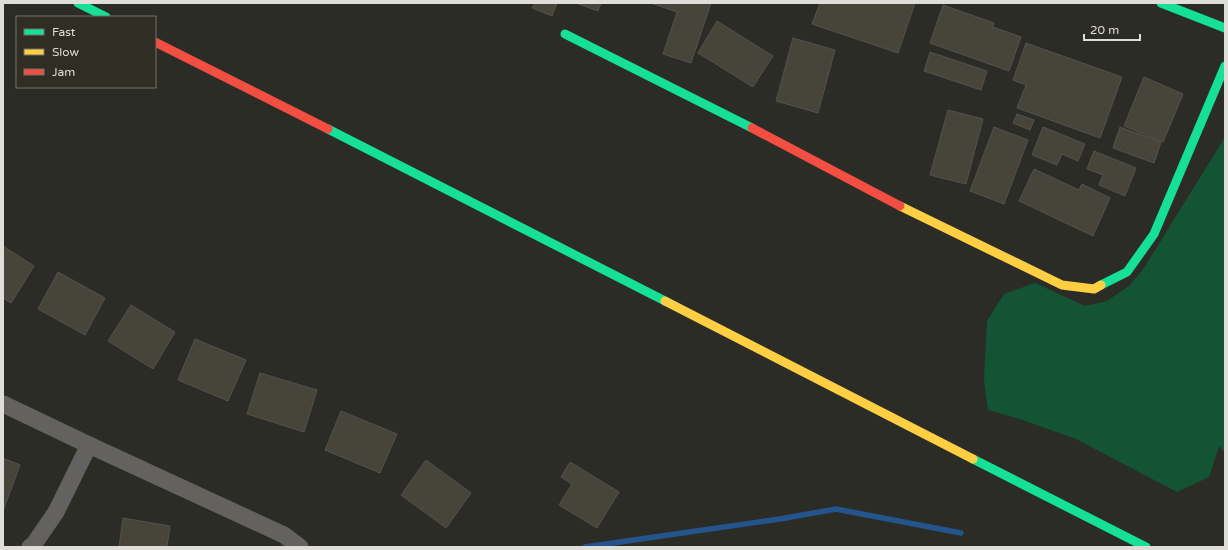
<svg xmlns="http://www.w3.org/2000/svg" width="1228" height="550" font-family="'Varela Round',sans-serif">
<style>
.green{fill:#135435}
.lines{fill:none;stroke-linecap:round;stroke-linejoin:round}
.stream{stroke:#23558c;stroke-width:5.5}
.building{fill:#474439;stroke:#53524e}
.street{stroke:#636261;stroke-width:17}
.fast{stroke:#16e098;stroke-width:9}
.slow{stroke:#ffcf43;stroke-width:9}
.jam{stroke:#f24e42;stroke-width:9}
</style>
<rect width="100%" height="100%" fill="#2c2c27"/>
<path class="green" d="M1225,137V452L1219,446L1209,477L1177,492L1076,439L1020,419L988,410L984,380L987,321L1004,294L1035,283L1085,306L1107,301L1129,286L1144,268Z"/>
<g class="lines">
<path class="stream" d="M585,547L780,519L836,509L961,533"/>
</g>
<g class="building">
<path d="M535,3H557L552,16L532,8Z"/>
<path d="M576,3H601L598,11Z"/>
<path d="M651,3H711L691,63L663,54L677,12Z"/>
<path d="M820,3H915L898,53L812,24Z"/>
<path d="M943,5L994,23L993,27L1021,37L1009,71L930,43Z"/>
<path d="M717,21L773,56L753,87L698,53Z"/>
<path d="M793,38L835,50L818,113L776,101Z"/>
<path d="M1026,43L1122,77L1100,138L1017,108L1026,85L1013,80Z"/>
<path d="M930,52L987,71L981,90L924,71Z"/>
<path d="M1144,77L1183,94L1163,142L1124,126Z"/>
<path d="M948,110L983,119L966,184L930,175Z"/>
<path d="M1017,114L1034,120L1030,130L1013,123Z"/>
<path d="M994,127L1028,140L1004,204L970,191Z"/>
<path d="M1043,127L1085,144L1078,161L1062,154L1057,165L1032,155Z"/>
<path d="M1120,127L1161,142L1154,163L1113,148Z"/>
<path d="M1094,151L1136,168L1125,196L1099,185L1103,175L1087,169Z"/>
<path d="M1034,169L1079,190L1082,184L1110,198L1093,236L1019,201Z"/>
<path d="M3,246L34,266L11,303L3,298Z"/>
<path d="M58,272L105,298L85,335L38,309Z"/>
<path d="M131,305L175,332L153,369L108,341Z"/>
<path d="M195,339L246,360L228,401L178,380Z"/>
<path d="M260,373L317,390L304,432L247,414Z"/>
<path d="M341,411L397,434L380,473L325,450Z"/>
<path d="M3,458L20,465L3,511Z"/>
<path d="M426,460L471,493L446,528L401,495Z"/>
<path d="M570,462L619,492L597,528L559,505L572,484L561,477Z"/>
<path d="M123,518L170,526L167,547H119Z"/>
</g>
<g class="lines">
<g class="street">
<path d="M3,404L89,445L284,535L300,547"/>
<path d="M30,547L34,544L56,512L89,445"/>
</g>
<g class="fast">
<path d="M78,3L106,17"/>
<path d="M1161,3L1225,28"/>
<path d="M565,34L752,128"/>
<path d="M328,129L665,301"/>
<path d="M1101,285L1127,272L1154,234L1225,66"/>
<path d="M973,459L1146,547"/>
</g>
<g class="slow">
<path d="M900,206L1062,285L1094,289L1101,285"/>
<path d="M665,301L973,459"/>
</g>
<g class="jam">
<path d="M155,42L328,129"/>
<path d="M752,128L900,206"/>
</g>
</g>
<rect width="1228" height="550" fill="none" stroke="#deddd7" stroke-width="8"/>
<rect x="16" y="16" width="140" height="72" fill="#2f2d24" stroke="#75736c"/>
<rect x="24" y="29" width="20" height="6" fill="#16e098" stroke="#75736c"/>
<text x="52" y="36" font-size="12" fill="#deddd7">Fast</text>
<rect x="24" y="49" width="20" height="6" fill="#ffcf43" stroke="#75736c"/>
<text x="52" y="56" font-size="12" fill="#deddd7">Slow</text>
<rect x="24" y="69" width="20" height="6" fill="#f24e42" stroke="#75736c"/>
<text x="52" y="76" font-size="12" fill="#deddd7">Jam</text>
<path d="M1084 34v6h56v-6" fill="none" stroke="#deddd7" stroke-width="2"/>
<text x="1090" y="34" font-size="12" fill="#deddd7" stroke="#2f2d24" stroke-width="3" paint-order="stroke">20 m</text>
</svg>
